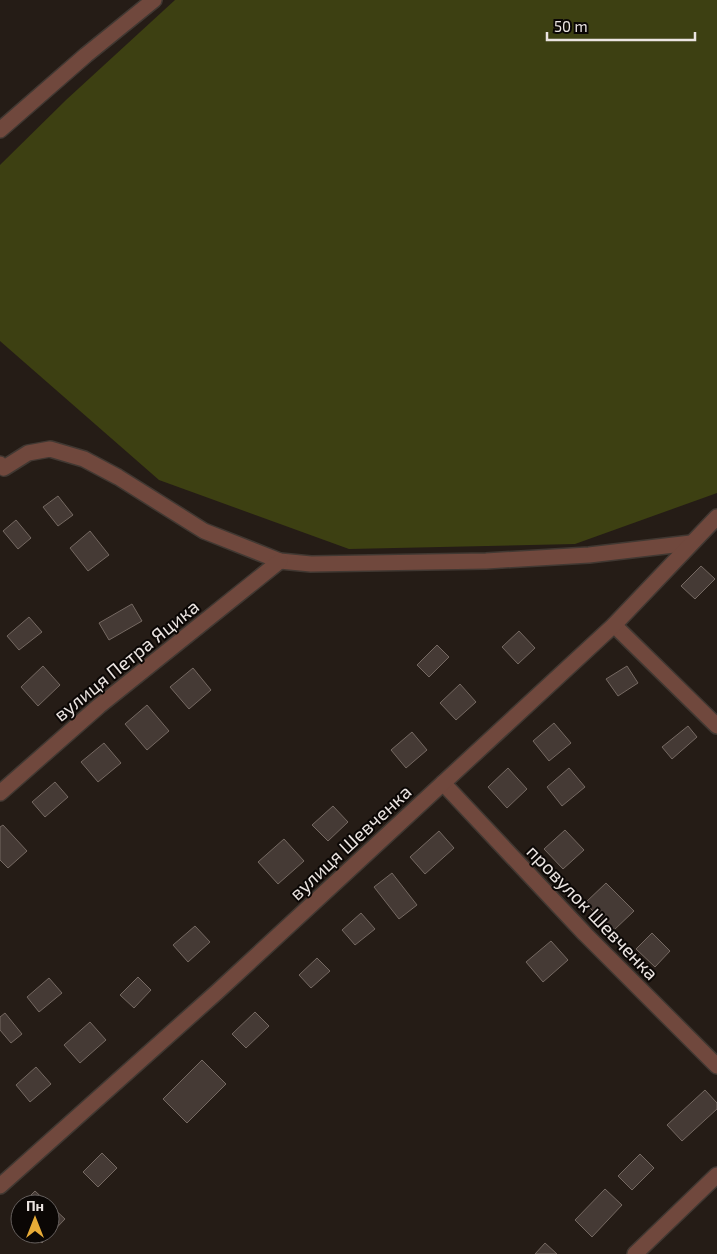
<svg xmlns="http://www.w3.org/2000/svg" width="717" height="1254" font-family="'Exo 2',sans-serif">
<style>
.green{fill:#3d4012}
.building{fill:#453a35;stroke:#756962}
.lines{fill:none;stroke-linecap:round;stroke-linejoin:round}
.minor-casing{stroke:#413832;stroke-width:18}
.minor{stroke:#70483d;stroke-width:15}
.labels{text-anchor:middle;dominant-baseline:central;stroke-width:4;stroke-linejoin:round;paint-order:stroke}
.street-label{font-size:19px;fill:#ebe4e1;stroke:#0b0705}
</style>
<rect width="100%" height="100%" fill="#251c16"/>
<path class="green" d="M175,0H717V493L575,544L349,549L159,480L0,341V165L66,100Z"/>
<g class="building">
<path d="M58,496L73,515L58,526L43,507Z"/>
<path d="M16,520L31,538L18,549L3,531Z"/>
<path d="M90,531L109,555L88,571L70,548Z"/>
<path d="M701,566L715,579L695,599L681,586Z"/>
<path d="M132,604L142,621L109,640L99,623Z"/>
<path d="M29,617L42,632L19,650L7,636Z"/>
<path d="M519,631L535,648L518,664L502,647Z"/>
<path d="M437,645L449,657L429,677L417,665Z"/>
<path d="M43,666L60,685L38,706L21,687Z"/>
<path d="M627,666L638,683L618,696L606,679Z"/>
<path d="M193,668L211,690L189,709L170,687Z"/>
<path d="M460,684L476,702L456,720L440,703Z"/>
<path d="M147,705L169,731L147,750L125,724Z"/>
<path d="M554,723L571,743L549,761L533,741Z"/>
<path d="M688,726L697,737L672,759L662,747Z"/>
<path d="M412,732L427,750L406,768L391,750Z"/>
<path d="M104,743L121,763L98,782L81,762Z"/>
<path d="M508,768L527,789L507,808L488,787Z"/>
<path d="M569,768L585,787L562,806L547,787Z"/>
<path d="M55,782L68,797L45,817L32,802Z"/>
<path d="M333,806L348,822L328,841L312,825Z"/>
<path d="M3,825L27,851L8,868L0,860V827Z"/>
<path d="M565,830L584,850L563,869L544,849Z"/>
<path d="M439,831L454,848L425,874L410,857Z"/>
<path d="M284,839L304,861L278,884L258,862Z"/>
<path d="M392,873L417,905L399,919L374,887Z"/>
<path d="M606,883L634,911L613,931L585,903Z"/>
<path d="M361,913L375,929L355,945L342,930Z"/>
<path d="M195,926L210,942L188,962L173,945Z"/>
<path d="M652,933L670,951L655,967L636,949Z"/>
<path d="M551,941L568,960L543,982L526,962Z"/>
<path d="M317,958L330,971L311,988L299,975Z"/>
<path d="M138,977L151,990L134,1008L120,995Z"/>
<path d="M49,978L62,993L39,1012L27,997Z"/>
<path d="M255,1012L269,1026L246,1048L232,1034Z"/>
<path d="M5,1013L22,1034L11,1043L0,1030V1017Z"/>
<path d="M90,1022L106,1040L80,1063L64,1045Z"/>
<path d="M202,1060L226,1084L187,1123L163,1099Z"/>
<path d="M36,1067L51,1084L30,1102L16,1085Z"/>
<path d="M705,1090L717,1103V1109L682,1141L667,1125Z"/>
<path d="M102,1153L117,1168L98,1187L83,1172Z"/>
<path d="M640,1154L654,1168L632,1190L618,1176Z"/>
<path d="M605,1189L622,1205L592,1237L575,1220Z"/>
<path d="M35,1191L49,1204H22Z"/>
<path d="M50,1205L65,1219L42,1243L33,1234H50Z"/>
<path d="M20,1206V1222L12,1214Z"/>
<path d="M545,1243L557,1254H535Z"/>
</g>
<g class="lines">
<g class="minor-casing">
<g id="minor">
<path d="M0,130L86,55L154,0"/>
<path d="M0,464L4,468L28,453L50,449L84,459L118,477L204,531L280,561L311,564L486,561L589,555L691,543"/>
<path d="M614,625L717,726"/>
<path d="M443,783L585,934L717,1066"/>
<path d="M0,793L99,706L280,561"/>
<path d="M0,1186L217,992L614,625L717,517"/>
<path d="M635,1254L717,1175"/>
</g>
</g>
<use href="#minor" class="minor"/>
</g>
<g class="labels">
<g class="street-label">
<text transform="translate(126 660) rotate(-39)">вулиця Петра Яцика</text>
<text transform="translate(350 842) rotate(-43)">вулиця Шевченка</text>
<text transform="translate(593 912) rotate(46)">провулок Шевченка</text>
</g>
</g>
<g transform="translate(35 1219)"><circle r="24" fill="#0b0705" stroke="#655f5d"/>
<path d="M0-4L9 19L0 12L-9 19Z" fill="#e8ac37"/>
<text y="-8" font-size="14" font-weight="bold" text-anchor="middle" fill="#ebe4e1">Пн</text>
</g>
<path d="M547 32v8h148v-8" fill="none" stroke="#ebe4e1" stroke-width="2.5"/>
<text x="554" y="32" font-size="15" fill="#ebe4e1" stroke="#0b0705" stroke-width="4" paint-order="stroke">50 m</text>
</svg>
